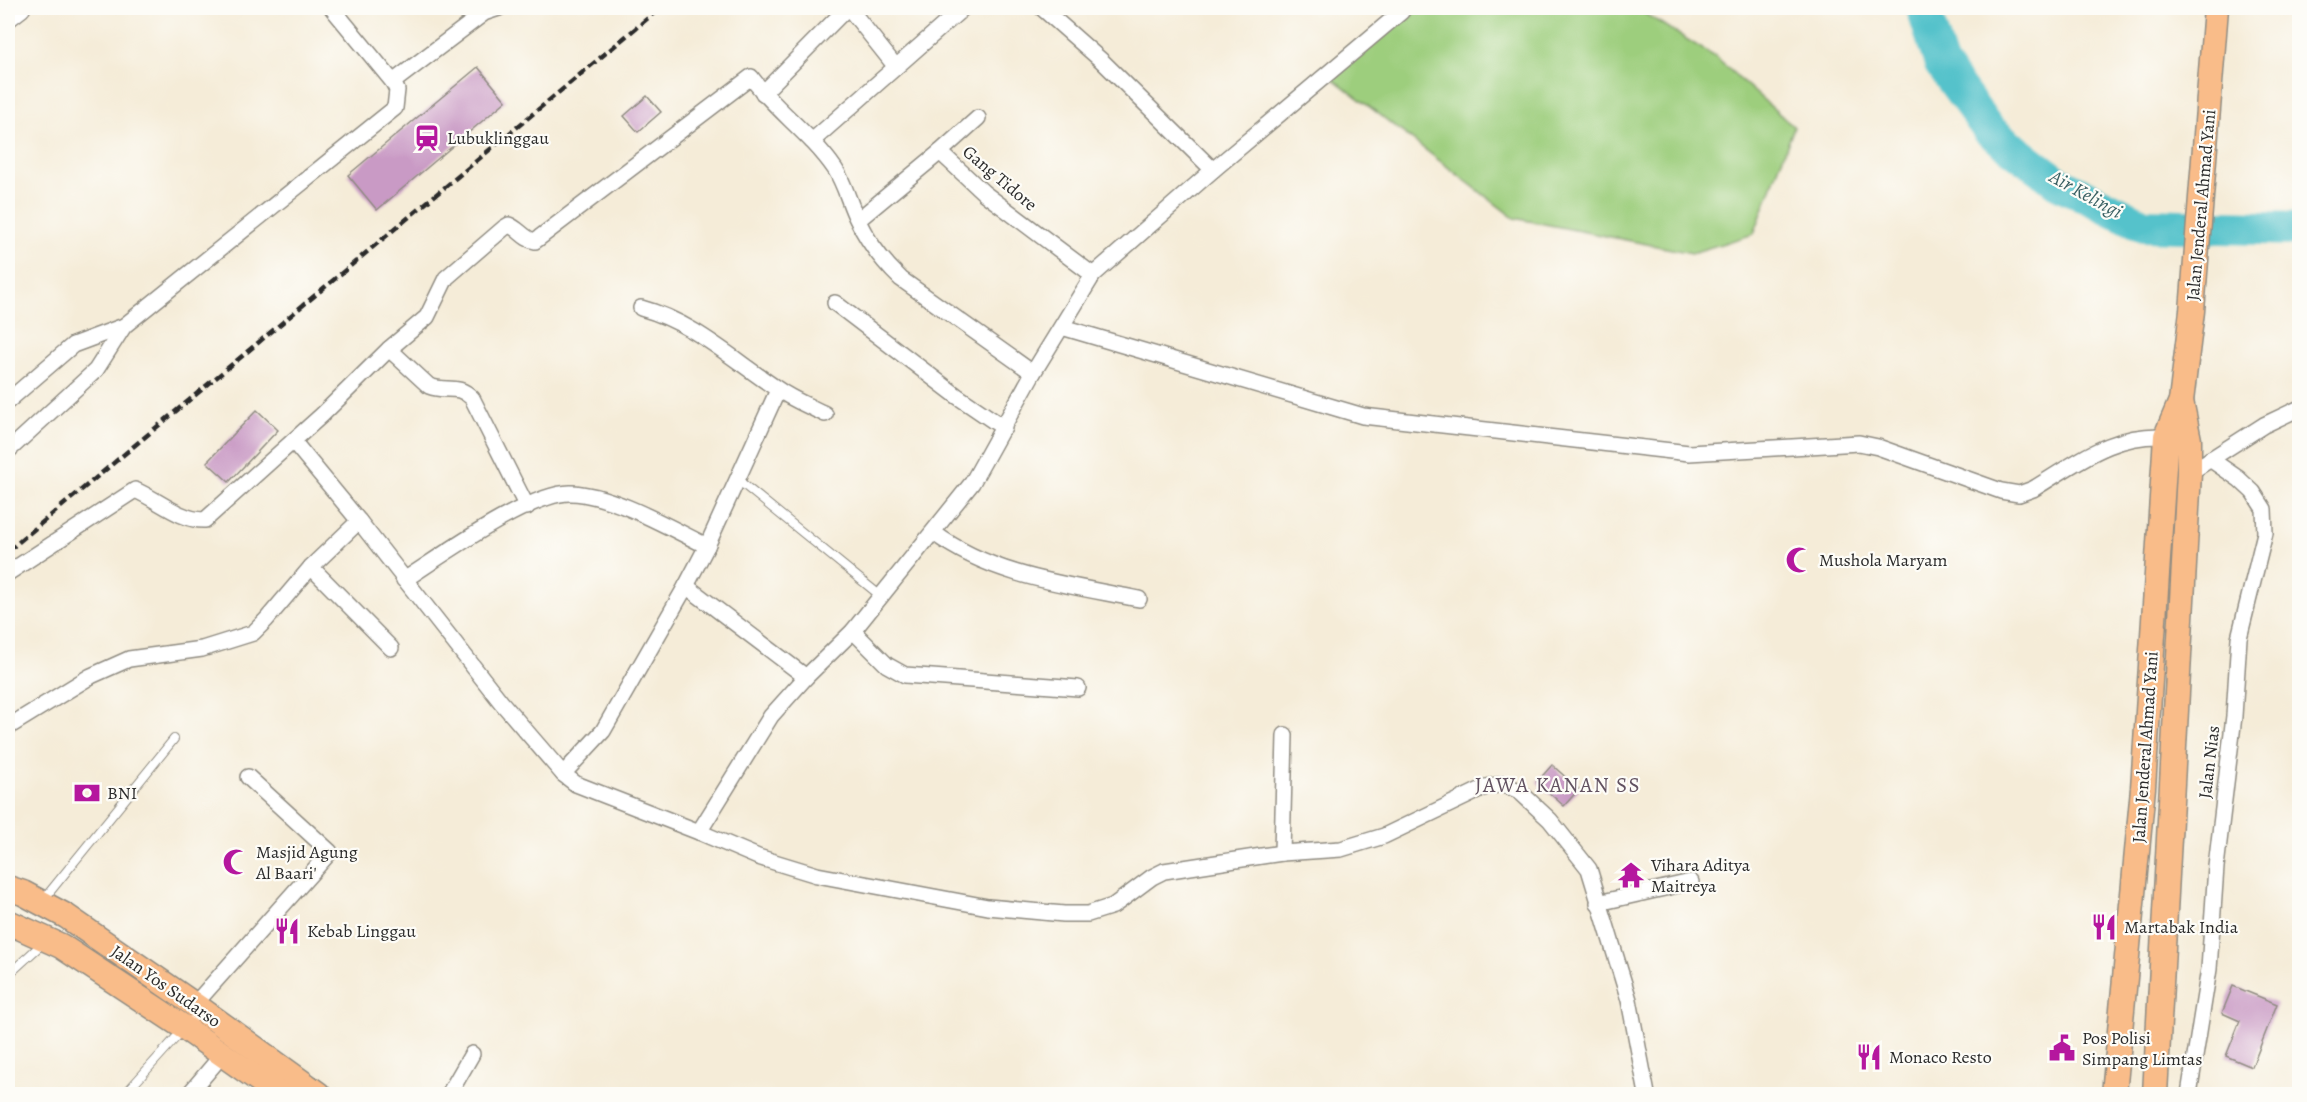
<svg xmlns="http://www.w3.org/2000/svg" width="2307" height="1102" font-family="Alegreya,serif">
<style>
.green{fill:#9dce7d;stroke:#647c54;stroke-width:1.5}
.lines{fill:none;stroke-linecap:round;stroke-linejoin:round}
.river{stroke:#55c2cb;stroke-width:34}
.building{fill:#c99ac5}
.service-casing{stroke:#908c82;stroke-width:10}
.minor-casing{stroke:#908c82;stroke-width:18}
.tertiary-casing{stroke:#908c82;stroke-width:21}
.trunk-casing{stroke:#908c82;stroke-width:27}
.service{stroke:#fff;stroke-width:8}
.minor{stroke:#fff;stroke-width:15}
.tertiary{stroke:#fff;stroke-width:18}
.trunk{stroke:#f9bc89;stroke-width:24}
.rail{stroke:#2b2b2b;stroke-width:4.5;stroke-dasharray:9 4.5;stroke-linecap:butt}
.labels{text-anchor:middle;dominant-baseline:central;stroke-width:4.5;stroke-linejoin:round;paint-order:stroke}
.poi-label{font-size:18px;fill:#2b2b2b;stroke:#fdfcf7;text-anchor:start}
.street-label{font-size:18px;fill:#2b2b2b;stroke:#fdfcf7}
.water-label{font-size:20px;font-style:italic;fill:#3a6063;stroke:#fdfcf7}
.quarter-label{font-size:21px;letter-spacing:1.5px;fill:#625261;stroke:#fdfcf7}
</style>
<rect width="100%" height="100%" fill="#fdfcf7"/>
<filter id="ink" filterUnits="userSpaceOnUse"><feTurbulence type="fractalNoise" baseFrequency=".0167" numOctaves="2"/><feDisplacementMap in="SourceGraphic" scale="12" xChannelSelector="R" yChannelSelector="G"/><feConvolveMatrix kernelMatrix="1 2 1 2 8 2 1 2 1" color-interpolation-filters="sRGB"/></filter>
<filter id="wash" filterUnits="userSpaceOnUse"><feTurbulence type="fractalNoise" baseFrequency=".008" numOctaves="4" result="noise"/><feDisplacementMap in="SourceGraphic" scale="24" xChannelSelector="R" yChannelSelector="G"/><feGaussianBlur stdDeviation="1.35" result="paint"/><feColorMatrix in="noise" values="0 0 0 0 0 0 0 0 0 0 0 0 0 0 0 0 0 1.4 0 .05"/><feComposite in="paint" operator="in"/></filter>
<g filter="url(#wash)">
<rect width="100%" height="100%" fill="#f5ecd8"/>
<path class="green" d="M1409,8H1636L1714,56L1794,127L1754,234L1692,253L1514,218L1332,78Z"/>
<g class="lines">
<path class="river" d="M1923,8L1941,64L1989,130L2057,182L2144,225L2300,229"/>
</g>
<g id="blocks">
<g class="building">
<path d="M478,67L506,101L377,210L348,175Z"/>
<path d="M647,96L661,112L638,132L624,116Z"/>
<path d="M257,410L278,430L229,482L207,462Z"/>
<path d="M1552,765L1579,789L1564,806L1537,782Z"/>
<path d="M2233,986L2277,1004L2252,1067L2226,1056L2240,1021L2222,1013Z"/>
</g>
</g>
</g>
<g filter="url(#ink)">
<use href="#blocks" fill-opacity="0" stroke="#908c82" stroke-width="1.5"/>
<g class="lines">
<g class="service-casing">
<g id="service">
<path d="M738,480L882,597"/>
<path d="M44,899L174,739"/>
<path d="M8,975L43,943"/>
<path d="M125,1094L200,1011"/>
</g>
</g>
<g class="minor-casing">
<g id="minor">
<path d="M849,8L896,67"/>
<path d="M1042,8L1102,61L1213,170"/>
<path d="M393,82L484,13L499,8"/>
<path d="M763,93L847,8"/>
<path d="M812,141L963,8"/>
<path d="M940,152L978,118"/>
<path d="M858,220L940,152L984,193L1093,275"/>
<path d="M835,303L957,396L1004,428"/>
<path d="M641,308C693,322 732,359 776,388C791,399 809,406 825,414"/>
<path d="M1062,327L1363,416L1689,453L1859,443L1878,447L2001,491L2019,494L2033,489C2079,461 2117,430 2174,437"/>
<path d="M389,349L429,386C447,393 457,383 472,398L527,507"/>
<path d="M8,401L73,345L124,326L395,108L397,90L393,82L332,8"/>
<path d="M293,441L359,521L501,702L563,774L576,784L699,832L758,857L817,875L988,907L1064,914H1088L1113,906L1152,877L1164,871L1282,853L1341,849L1384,836L1486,787L1503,784L1519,791L1550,820L1589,869L1629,1000L1647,1094"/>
<path d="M8,451L96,370L124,326"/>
<path d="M2189,473L2264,425L2300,408"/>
<path d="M934,533C993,577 1069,585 1139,599"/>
<path d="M311,567L391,648"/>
<path d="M8,573L135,490C157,499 181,521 205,520L322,415L389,349L427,317L446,278L504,228L509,225C518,228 525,240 535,241L751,77C775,110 811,134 835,169C845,184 849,203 857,219C868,242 883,262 901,279L1033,373"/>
<path d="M404,580C440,557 530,492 571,493C612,494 670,528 707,546"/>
<path d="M686,586L806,677"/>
<path d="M853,631L887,665L905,675L1078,688"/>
<path d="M8,727L91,676L129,659L202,649L253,633L266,620L311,567L359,521"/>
<path d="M563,774L603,731L686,586L707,546L778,390"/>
<path d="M699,832L771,716L806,677L853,631L972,483L1033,373L1093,275L1213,170L1401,12L1404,8"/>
<path d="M1282,853L1285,735"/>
<path d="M1598,903L1691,882"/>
<path d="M194,1005L330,852L248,777"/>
<path d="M189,1094L222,1055"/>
<path d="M449,1094L472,1054"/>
<path d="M2189,1094L2209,969L2216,867L2234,716L2239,638L2265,533L2264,509L2253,492L2239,479L2210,459"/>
</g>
</g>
<g class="tertiary-casing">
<path id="tertiary" d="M8,18L21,8"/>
</g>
<g class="trunk-casing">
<g id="trunk">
<path d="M8,888L23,893L66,916L202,1010L318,1094"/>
<path d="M8,922L61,946L185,1028L279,1094"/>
<path d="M2114,1094L2143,788L2166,436L2181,401L2192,311L2216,8"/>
<path d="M2155,1094L2189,473V440L2181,401"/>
</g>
</g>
<use href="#service" class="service"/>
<use href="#minor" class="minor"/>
<use href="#tertiary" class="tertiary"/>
<use href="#trunk" class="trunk"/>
<path class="rail" d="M8,551L660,8"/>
</g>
</g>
<defs>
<g id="station-bare" transform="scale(2.07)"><path d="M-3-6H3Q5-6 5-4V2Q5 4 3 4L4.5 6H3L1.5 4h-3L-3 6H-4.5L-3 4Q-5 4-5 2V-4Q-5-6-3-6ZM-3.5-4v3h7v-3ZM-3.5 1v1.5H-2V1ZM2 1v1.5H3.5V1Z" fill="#b5179e" stroke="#fdfcf7" stroke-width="2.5" paint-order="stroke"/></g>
<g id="mosque-bare" transform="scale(2.07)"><path d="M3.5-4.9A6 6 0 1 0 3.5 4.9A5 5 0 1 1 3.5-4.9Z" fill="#b5179e" stroke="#fdfcf7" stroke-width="2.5" paint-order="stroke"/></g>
<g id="bank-bare" transform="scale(2.07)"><path d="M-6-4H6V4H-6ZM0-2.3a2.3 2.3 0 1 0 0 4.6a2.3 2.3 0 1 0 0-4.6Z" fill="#b5179e" stroke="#fdfcf7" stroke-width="2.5" paint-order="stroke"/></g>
<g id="temple-bare" transform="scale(2.07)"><path d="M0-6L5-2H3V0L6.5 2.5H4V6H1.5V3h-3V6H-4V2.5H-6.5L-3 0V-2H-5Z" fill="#b5179e" stroke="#fdfcf7" stroke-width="2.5" paint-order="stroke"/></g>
<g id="restaurant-bare" transform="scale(2.07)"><path d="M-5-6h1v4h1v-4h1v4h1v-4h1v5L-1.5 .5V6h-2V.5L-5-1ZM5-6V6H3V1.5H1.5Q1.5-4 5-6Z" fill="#b5179e" stroke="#fdfcf7" stroke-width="2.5" paint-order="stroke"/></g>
<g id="civic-bare" transform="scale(2.07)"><path d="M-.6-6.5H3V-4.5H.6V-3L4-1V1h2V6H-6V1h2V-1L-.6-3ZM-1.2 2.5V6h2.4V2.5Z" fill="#b5179e" stroke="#fdfcf7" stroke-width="2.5" paint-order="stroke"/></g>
</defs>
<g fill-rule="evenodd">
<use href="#station-bare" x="427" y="138"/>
<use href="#mosque-bare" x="1799" y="560"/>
<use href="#bank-bare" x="87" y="793"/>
<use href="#mosque-bare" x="236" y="862"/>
<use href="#temple-bare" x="1631" y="875"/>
<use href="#restaurant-bare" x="2104" y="927"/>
<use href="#restaurant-bare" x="287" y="931"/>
<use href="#civic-bare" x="2062" y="1048"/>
<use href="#restaurant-bare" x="1869" y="1057"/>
</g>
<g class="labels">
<g class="poi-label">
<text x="447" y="138">Lubuklinggau</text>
<text x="1819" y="560">Mushola Maryam</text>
<text x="107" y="793">BNI</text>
<text x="256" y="852">Masjid Agung<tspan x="256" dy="21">Al Baari'</tspan></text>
<text x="1651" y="865">Vihara Aditya<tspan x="1651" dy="21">Maitreya</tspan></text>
<text x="2124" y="927">Martabak India</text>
<text x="307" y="931">Kebab Linggau</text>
<text x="2082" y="1038">Pos Polisi<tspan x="2082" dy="21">Simpang Limtas</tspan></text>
<text x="1889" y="1057">Monaco Resto</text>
</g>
<g class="street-label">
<text transform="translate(1000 178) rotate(40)">Gang Tidore</text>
<text transform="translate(2201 205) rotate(-85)">Jalan Jenderal Ahmad Yani</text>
<text transform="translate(2145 747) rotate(-86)">Jalan Jenderal Ahmad Yani</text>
<text transform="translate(2209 762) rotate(-83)">Jalan Nias</text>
<text transform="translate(166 986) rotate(35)">Jalan Yos Sudarso</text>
</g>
<g class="water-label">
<text transform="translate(2086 194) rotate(29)">Air Kelingi</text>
</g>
<g class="quarter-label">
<text x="1558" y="785">JAWA KANAN SS</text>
</g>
</g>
<rect width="2307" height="1102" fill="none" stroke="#fdfcf7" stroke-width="30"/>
</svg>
